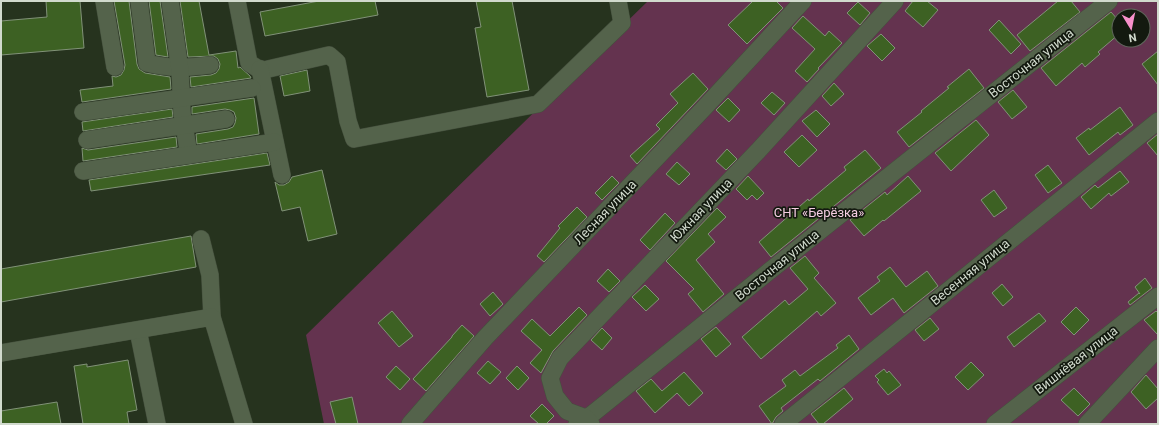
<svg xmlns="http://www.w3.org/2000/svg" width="1159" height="425" font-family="Roboto,sans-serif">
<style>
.green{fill:#64334f;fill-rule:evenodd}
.building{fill:#3d6123;stroke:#819278}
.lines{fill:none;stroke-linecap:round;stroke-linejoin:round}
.minor-casing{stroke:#45503e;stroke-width:18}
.minor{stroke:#54634b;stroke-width:17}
.labels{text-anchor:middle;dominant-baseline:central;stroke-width:3.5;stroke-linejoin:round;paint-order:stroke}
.street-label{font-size:13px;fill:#d1dacd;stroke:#13190f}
.park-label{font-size:13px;fill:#f4cce1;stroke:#13190f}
</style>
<rect width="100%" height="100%" fill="#26331e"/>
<path class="green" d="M648,1H1158V424H324L306,335ZM1119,16H1143V40H1119Z"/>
<g class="building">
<path d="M46,1H80L84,48L1,55V21L47,17Z"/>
<path d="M114,1H129L137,64L139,69L145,73L170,77L171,89L82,102L80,90L113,86L112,76L116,77L121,75L124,70L125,65Z"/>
<path d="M149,1H160L168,57L156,55Z"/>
<path d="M180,1H199L209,55L236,51L238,68L240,67L250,76L251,78L191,87L190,77L211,75L216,73L219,69L220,64L218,59L214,56L188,57Z"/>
<path d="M319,1H375L378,15L265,36L260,12Z"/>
<path d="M476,1H512L529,90L487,97L475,28L481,27Z"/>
<path d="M753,1H776L783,8L747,44L728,25Z"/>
<path d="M913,1H927L938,10L923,27L905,11Z"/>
<path d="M1058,1H1071L1080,12L1030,51L1017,35Z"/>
<path d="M858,2L870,13L860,25L847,13Z"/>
<path d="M1111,12L1119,21V34L1098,52L1100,54L1085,67L1082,63L1056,86L1041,68Z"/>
<path d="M803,16L825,36L829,31L842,43L818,68L819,69L807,82L795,71L815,49L792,28Z"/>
<path d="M999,20L1021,44L1011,54L989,30Z"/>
<path d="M881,34L895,48L882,61L867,46Z"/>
<path d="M1158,51V85L1142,64Z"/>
<path d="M969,69L984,88L909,147L897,132L922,112L921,111L949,88L947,87Z"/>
<path d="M307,70L310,91L284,96L280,76Z"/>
<path d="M693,73L708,89L637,164L630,156L660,129L656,125L678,103L670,94Z"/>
<path d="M834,83L844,94L831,106L822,96Z"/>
<path d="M1013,90L1027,107L1012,119L998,102Z"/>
<path d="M772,92L785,103L774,115L761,103Z"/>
<path d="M254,98L259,134L197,144L196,134L228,129L233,127L235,123L236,118L234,112L230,110L225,109L192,114V107Z"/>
<path d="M728,98L740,110L729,122L716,110Z"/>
<path d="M1120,107L1133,125L1120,135L1118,132L1089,155L1076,138L1089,128L1090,130Z"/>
<path d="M172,109L173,117L83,131L82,122Z"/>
<path d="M816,110L830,124L817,137L802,121Z"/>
<path d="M976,120L989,135L951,171L935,153Z"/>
<path d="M1158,134V156L1147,143Z"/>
<path d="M802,135L817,150L799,167L784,152Z"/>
<path d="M176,137L177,147L83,161L82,148L88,150Z"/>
<path d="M727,149L737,159L726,170L716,161Z"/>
<path d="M865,150L881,168L771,257L759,242L808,199L809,201L846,170L844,167Z"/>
<path d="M267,153L270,165L91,191L89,180Z"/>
<path d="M677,162L690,174L679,185L666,174Z"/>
<path d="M1048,165L1062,183L1048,193L1035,175Z"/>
<path d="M322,170L337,234L308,241L300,207L282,211L275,182L279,185H284L289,182L292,177Z"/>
<path d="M1120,171L1129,182L1111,196L1109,193L1091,209L1081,197L1095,185L1098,188Z"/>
<path d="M612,176L619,183L602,200L595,193Z"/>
<path d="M748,176L764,193L757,200L752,195L747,200L736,189Z"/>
<path d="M908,176L921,191L884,221L883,220L864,236L850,220L885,192L887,195Z"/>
<path d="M994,190L1007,208L994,217L981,200Z"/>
<path d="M577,207L587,217L544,262L537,256L560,228L558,226Z"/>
<path d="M717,208L726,217L708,234L715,242L696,260L724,294L703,312L688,294L694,289L666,261Z"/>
<path d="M665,213L675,223L650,250L640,240Z"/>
<path d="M191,236L196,267L1,302V269Z"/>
<path d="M805,256L819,273L814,278L836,303L821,316L817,311L761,359L742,337L785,300L789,305L808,289L790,268Z"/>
<path d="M890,267L906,287L927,271L938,286L904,313L893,298L871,315L858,298L880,281L877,277Z"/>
<path d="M608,269L620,281L609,292L597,281Z"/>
<path d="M1145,278L1152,288L1130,305L1128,302L1139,293L1140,294L1135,287Z"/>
<path d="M1002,284L1013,297L1003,306L992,293Z"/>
<path d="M645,285L659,299L646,311L632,297Z"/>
<path d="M493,292L503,304L490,316L480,304Z"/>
<path d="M579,307L587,315L553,351L541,373L530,363L542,350L521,331L532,319L550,336Z"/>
<path d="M1076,307L1089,320L1074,335L1061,322Z"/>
<path d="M392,311L413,336L399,347L378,323Z"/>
<path d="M1156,311L1158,313V335L1144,320Z"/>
<path d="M1039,313L1046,321L1014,347L1007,337Z"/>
<path d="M930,318L939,329L924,341L915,330Z"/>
<path d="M462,325L474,336L426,391L413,379L452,337V336Z"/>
<path d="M716,327L731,344L716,357L701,339Z"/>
<path d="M602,328L612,338L602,350L591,340Z"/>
<path d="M849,335L859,349L820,381L818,379L781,408L783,411L776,417L772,424L759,406L786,386L782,380L795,370L800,376L838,348L836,345Z"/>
<path d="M128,360L137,410L127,412L129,424H83L74,366L87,364V367Z"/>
<path d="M488,361L501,372L490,384L477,373Z"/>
<path d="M971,362L984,375L968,390L955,377Z"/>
<path d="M396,366L410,379L400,390L386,377Z"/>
<path d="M517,366L529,378L518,390L506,378Z"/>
<path d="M884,369L887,373L889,371L901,385L888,395L877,382L879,380L875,376Z"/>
<path d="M684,372L703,393L689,406L677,393L655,413L636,391L651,379L662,391Z"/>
<path d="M1146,375L1158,389V398L1146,409L1131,392Z"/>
<path d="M844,388L853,399L823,424H819L811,414Z"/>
<path d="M1074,388L1090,404L1078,416L1061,400Z"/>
<path d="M352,397L358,424H336L330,402Z"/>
<path d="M57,402L61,424H1V411Z"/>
<path d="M542,404L554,416L546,424H539L530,416Z"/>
</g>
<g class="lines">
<g class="minor-casing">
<g id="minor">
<path d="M104,1L115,67"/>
<path d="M139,1L147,63C171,69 186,68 210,65"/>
<path d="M170,1L180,70L182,113L189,155"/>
<path d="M237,1L249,63L257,68L264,70L329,55L337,62L348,121L354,139L538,104L622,23L618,1"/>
<path d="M260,69L282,175"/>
<path d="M83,112L252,88"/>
<path d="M87,140L226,119"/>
<path d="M83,171L275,142"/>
<path d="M201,239L210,275L212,317"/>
<path d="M138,330L157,424"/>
<path d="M1,353L212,317L244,424"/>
<path d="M410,424L485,338L705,107L803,1"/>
<path d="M577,424L591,415L767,273L1109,1"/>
<path d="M591,424L586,418L567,411L555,396L550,378L560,358L758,151L895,1"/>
<path d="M783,424L1158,121"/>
<path d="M995,424L1158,296"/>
<path d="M1087,424L1158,348"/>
</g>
</g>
<use href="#minor" class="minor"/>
</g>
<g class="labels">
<g class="street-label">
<text transform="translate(1031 63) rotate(-38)">Восточная улица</text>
<text transform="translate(701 210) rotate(-46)">Южная улица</text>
<text transform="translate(605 212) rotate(-46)">Лесная улица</text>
<text transform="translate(777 265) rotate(-39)">Восточная улица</text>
<text transform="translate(970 272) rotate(-39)">Весенняя улица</text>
<text transform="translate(1076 360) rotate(-38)">Вишнёвая улица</text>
</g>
<g class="park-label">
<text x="819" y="212">СНТ «Берёзка»</text>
</g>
</g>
<rect width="1159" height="425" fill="none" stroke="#d1dacd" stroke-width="4"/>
<g transform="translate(1131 28) rotate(170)"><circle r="19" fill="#13190f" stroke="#5f665b"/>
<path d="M0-3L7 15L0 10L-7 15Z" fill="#f890cb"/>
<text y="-6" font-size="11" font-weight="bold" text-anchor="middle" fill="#d1dacd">N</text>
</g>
</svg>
